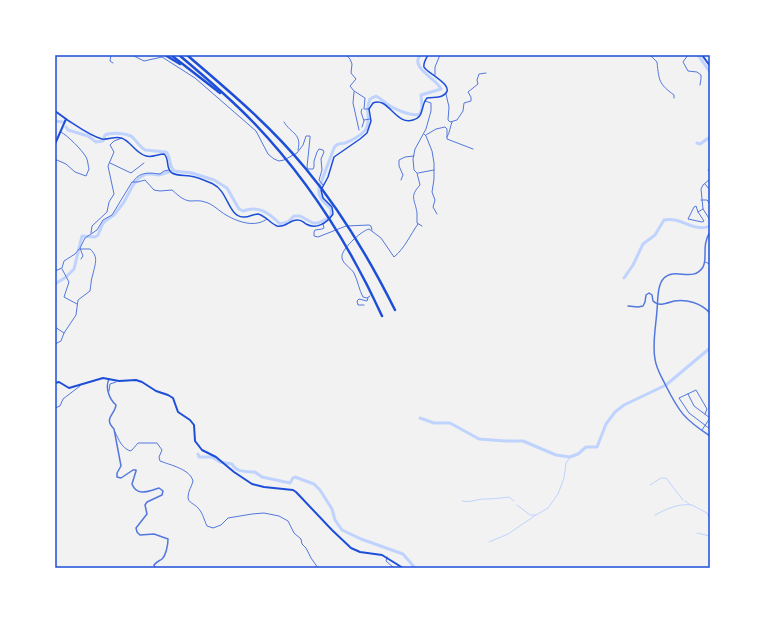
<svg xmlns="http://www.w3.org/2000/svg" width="765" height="623" font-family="Quicksand,sans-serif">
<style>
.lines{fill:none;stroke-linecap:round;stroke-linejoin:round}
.stream{stroke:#bfd3fe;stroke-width:1}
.river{stroke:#bfd3fe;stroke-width:3}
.minor{stroke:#5277de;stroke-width:1}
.tertiary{stroke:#5277de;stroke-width:1.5}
.secondary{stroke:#1d4ed8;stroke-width:1.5}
.primary{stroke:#1d4ed8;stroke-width:2}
.motorway{stroke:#1d4ed8;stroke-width:2.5}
.neatline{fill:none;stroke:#1d4ed8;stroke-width:1.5}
</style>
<rect width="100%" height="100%" fill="#f2f2f2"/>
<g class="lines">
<g class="stream">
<path d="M650,485L661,478H666L683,500"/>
<path d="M462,501C471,503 476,499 485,499C493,499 501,498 509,497L514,501"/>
<path d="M685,501L689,504"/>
<path d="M517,505L530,515H535"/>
<path d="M692,505L707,513L710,520"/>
<path d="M655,515C666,509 679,503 692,505"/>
<path d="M697,533L710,536"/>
<path d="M489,542L508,534L536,515L548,508L558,494L564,478L566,463L570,457"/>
</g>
<g class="river">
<path d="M698,55L710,72"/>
<path d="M55,121L63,122"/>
<path d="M66,127L68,130L88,136L96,142L103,141L105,135C111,132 124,133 131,136C136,140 139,146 145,150L166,152C171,156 168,164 174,171L192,173L214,180L227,188L239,209L243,211C259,205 269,213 280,224L288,222L294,216H300L313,223H318L329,218L331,215V209L322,200L319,194V188L334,148C337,143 340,144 345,143C351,141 362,135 366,129C372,120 364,111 370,99L376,96C380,98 383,101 387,104C394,109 412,117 420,114L422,108L421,95L441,89C436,78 410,68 420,55"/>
<path d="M697,143L700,144L710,137"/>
<path d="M624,278L633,265L643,244L655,235L664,220C680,216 694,233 710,226"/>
<path d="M55,284L66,277L74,269L82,236L95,237L98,235L103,223L108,219L114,215L124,202L133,185L139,178L146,174H152L159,175L172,171"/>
<path d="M420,418L434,423H450L479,439L505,441H523L556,455L570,457L578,454L586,447H597L606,424L615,412L624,405L666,385L710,348"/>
<path d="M198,454L199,457H212L220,462L232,464C237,473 246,471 255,472L262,477L290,483L293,478L295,477L314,484L320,490L332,509L335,520L342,530L361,539L403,554L415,568"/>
<path d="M421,568H422"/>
</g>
<g class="minor">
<path d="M111,55L110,61L113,63"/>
<path d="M132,55L144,61L162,57L195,78L256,131L268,154L274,159L279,161L284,160L297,153L303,145L306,136H310V138L307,167L308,169H313L314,167V161L317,152L319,149L323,150L324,152L321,159L322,170L319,180L323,185"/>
<path d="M346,55L350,59L352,64L351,73L356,79L350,86L354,91L365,98L364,109H369"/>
<path d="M496,55V56"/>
<path d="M650,55L657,62C659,81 659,84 674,95V98"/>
<path d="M688,55L683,62L688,71L697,72L701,75V79L700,85"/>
<path d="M435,75V67L440,55"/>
<path d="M354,92L353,103L359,130"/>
<path d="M446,94L449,107L448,120L450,122L457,120L463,111L464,103L471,101V97L468,92L478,84L477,80L479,74L486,73"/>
<path d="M362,109L361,112L364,121L362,127"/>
<path d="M364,120L370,119"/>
<path d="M284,122C291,134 302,133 298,150"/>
<path d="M424,134L426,136L432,151L434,163V179L432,192L435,200L433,207L437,214"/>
<path d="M426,135L436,129L445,127L447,129V139L473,149"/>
<path d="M447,137C450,132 450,127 452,122"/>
<path d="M55,161L57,160L66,164L75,172L86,176L89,169C88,166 88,160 86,157C82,150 68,136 61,132"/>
<path d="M110,163L131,173L144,163"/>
<path d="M708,170L710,169"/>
<path d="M418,173L434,170"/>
<path d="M710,179L703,185L701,189L703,209L710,220"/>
<path d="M401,180L403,175L399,166V160L405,157L414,156"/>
<path d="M133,182C139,171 150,173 160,174L164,171L169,170"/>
<path d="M705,184L710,190"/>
<path d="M701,200H707L710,204"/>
<path d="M698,212L696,206L694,207L688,219L702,222L704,221L698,212L703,209"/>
<path d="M323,224L324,228L322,229L315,230L314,232V236L318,237L346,226L369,225L371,226L372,230"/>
<path d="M422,226L417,223C417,220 417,216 417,213C415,199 409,197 420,185L417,173L414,170L413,159L415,149L426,129L431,111V103L425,101"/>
<path d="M91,233L92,226L107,212L109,202L114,194L108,166L114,152L110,145L114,141L122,138"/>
<path d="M81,259L83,256L80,248L85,238L97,230L103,220L112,215L132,182H138L145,180L154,190L160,191L172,190C177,194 182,200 190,201C195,201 200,200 205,202C213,204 219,211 226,215C238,222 255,228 267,219"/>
<path d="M705,262L710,264"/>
<path d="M62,269L69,282L64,297L77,304"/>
<path d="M55,271L62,268L64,261L75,254L79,249H90C99,257 95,264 93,274C91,279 91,285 90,291L78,300L76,315L64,333L61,341L55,344"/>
<path d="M370,296L367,298L363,297C359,290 358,281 354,273C351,268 343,264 342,258C340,250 361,231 369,229L381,238L394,257C405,248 410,235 418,224"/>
<path d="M364,305H358L357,301L359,299L367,301L368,298"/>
<path d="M55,327L64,333"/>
<path d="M109,391L110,384L116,382"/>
<path d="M688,394L694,406L710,418"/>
<path d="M55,408L60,406L63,399L80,386"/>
<path d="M705,414L707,409L696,390L679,398L689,413L710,429"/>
<path d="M702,430L710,418"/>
<path d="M115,432C119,440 121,447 130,451L132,450L138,443H157L162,450L159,457L160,461C170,465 190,469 193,481C192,486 188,491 188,497C188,503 195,504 198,508C203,513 204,520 207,526L213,528L221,525L228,518L252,514L264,513L279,516L288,521L294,533L301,539L302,544L306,548L311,558L318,568"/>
<path d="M387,557L386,561L394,568"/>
</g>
<g class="tertiary">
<path d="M710,232C701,246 708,258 703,267C693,283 675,267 664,278C657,285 658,301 657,310C656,326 652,344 655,359C656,368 661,376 665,384C679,412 684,419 710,436"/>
<path d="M628,306L638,307L643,306L645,302L646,295L649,293L652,295L653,301C659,307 667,303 674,301C687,299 701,303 710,313"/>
<path d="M109,379C105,387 109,399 116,405C115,415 103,418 114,429L121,466L117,473V477L121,478L133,470H136V471L132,484C137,497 149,491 159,488L163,491L162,495L147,502L145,505L147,514L136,528L137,532L140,535L154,534L168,539C168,545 166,555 162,559C159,561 156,562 154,565L155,568"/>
</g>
<path class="secondary" d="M66,119C77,126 90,136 102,139C108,140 115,136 121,138C130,140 135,153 146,156C152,158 158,154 164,154C170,159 165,168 172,173C177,176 185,175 190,176C198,177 206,181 213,184C228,191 228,216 243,217C248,218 253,214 258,214C266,216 270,223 277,226C286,228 290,219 298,220C302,220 303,222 306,224C316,230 327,223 333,214L332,207L323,198L321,190L328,177L334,157L360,139L367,133L371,121L369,109L373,103C388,96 396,126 413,120C425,117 420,106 427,98C432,97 438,98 442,96C460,87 426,73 424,67C423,63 426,59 428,55"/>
<g class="primary">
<path d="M702,55L710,66"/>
<path d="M55,111L66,119L55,144"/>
<path d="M55,383L59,382L69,388L103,378L119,381L136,380L142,382L156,391L168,395L173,398L178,412L190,420L194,425L195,441L202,450L216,457L234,472L252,484L264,487L293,490L296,492L332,530L351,548L360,552L382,555L403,568"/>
</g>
<g class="motorway">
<path d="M165,55L180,64"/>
<path d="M171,55L220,93"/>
<path d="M179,55C204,76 230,98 253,122C306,177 350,246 382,316"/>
<path d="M187,55C229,91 271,126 306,169C342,212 370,260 395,310"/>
</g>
</g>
<rect width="765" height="623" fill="none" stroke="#ffffff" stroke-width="112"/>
<rect x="56" y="56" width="653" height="511" class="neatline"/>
</svg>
